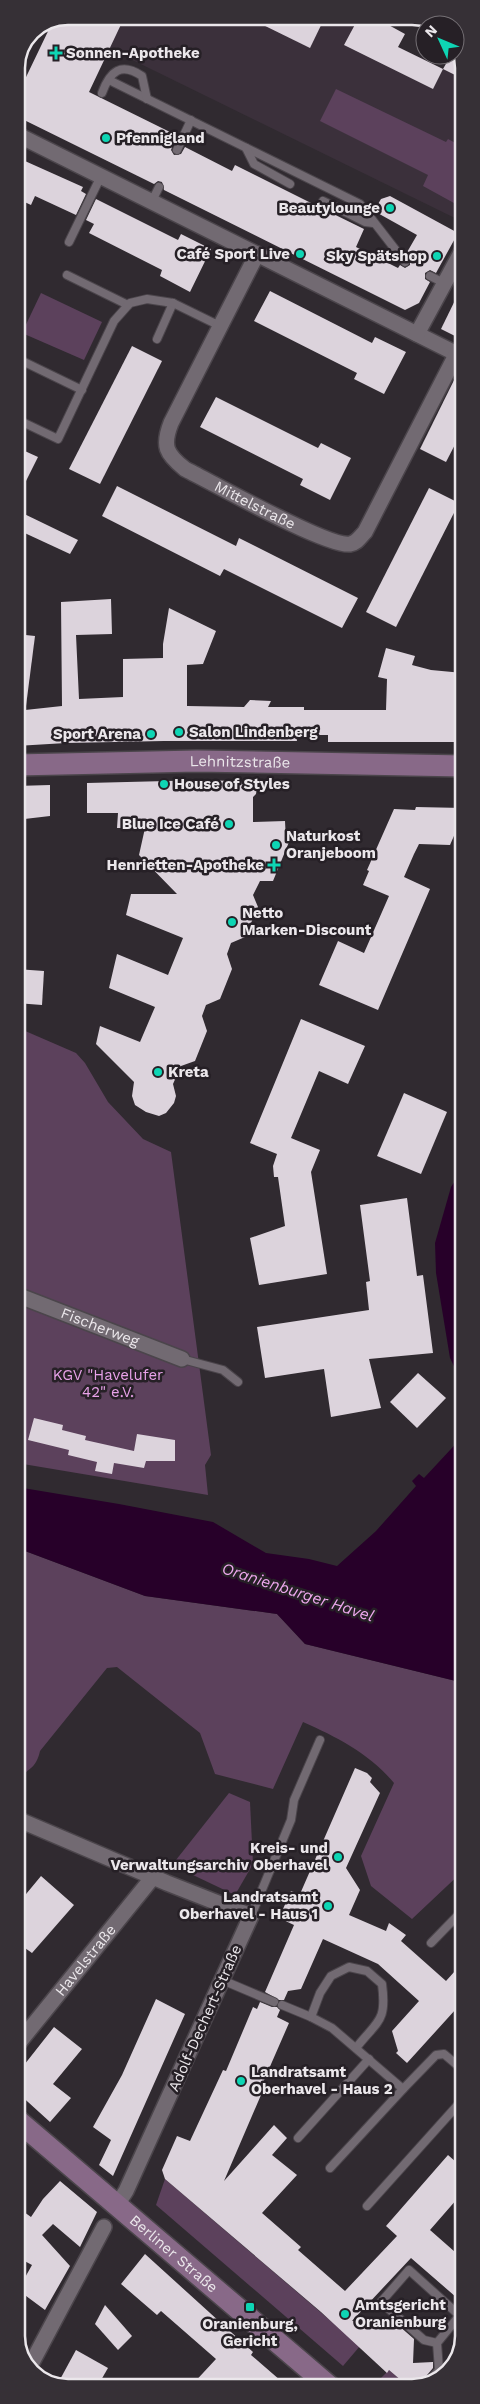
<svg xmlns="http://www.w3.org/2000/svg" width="480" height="2404" font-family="'Work Sans',sans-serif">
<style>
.built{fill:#3b303b}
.green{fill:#5c415c}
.water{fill:#270029}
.building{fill:#dcd3dc}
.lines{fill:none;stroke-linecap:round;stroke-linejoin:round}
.lane-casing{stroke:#4b454b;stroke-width:10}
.street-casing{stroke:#4b454b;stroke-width:18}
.secondary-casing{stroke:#4b454b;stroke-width:24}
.lane{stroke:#726a72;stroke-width:8}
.street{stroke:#726a72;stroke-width:15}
.secondary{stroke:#886988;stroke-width:21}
.poi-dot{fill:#0ed5b4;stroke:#262026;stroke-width:2}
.labels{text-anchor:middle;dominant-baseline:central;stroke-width:5;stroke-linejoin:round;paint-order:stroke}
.poi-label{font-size:15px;font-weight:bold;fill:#ebe7eb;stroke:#262026;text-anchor:start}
.street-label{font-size:15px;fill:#ebe7eb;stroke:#262026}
.park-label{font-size:15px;fill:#e8a2e9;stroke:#262026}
.water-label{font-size:16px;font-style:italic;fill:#eea8ee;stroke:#262026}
.rim{fill:none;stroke:#ebe7eb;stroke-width:2.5}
</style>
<rect width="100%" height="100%" fill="#302a30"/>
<path class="built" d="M68,16L337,17L463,79V118L459,127L463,129V222L55,22Z"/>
<g class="green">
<path d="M336,89L446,142L448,139L463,147V208L423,186L428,175L320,121Z"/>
<path d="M41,293L102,322L84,360L22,333Z"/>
<path d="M16,1027L76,1053L85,1063L108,1102L143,1139L171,1152L211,1455L205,1465L208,1495L17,1463Z"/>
<path d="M17,1548L145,1596L277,1614L305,1644L464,1683V1870L412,1919L371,1886L361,1856L394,1783C370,1754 337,1737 303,1722L273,1789L215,1774L200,1733L117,1667L107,1668L40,1751C36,1770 26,1769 17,1781Z"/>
<path d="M229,1793L250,1802L253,1864L235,1895L172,1865Z"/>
<path d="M165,2179L360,2346L343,2366L156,2205Z"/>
<path d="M389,2370L409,2387H372Z"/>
</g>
<g class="water">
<path d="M463,1169L464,1387L450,1358L436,1273L435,1243L451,1187Z"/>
<path d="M464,1435V1683L305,1644L277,1614L145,1596L17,1548V1487L119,1504L213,1522L266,1553L309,1559L337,1566L376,1531L416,1486L412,1481L419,1474L424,1478Z"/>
</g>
<g class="building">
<path d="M68,16H125L89,92L174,134L171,140L174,142L171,150L174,155L181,154L185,147L232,171L235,165L307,201L364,229L356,247L398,268L400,265L405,268L410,265V261L406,254L417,235L374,211L381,199L390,196L458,233L436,273L430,270L425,273V279L430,282L419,303L405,310L164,190L162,182L158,181L154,184L16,116V98L52,23Z"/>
<path d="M245,16H282L325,17L310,48Z"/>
<path d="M359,17H374L405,34L398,47L443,69L433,89L344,45Z"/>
<path d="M456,46L463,61V79L443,69L451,55H455Z"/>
<path d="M16,157L83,187L81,191L86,194L76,215L35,196L31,205L16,198Z"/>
<path d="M96,199L178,240L181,234L211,249L190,292L160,276L162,270L89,233L94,224L86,220Z"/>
<path d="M463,284V340L441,329Z"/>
<path d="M270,291L372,343L375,337L406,352L384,394L354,379L357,373L254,321Z"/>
<path d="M132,346L162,361L100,484L69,469Z"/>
<path d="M461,366H463V429L446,462L420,449Z"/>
<path d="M216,397L318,448L321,443L351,458L330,500L300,485L303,479L200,427Z"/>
<path d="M16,447L38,457L16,501Z"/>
<path d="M117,486L236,546L239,538L358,598L342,628L224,569L220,576L102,516Z"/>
<path d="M429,488L459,503L396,627L366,612Z"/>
<path d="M16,510L78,540L70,554L16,529Z"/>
<path d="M111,599L112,634L76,635L79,699L123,697V659L163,658V644L169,608L216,631L203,664L187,665V706L244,707L250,700L271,701L268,707H304V710H386L387,679L378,677L386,648L415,656L412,665L431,670L463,673V742H328V735H296L297,741H164L66,743L16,746V711L62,706L61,602Z"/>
<path d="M16,634L35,636L26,706L16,705Z"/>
<path d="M207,780L252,782L257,787L256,794L253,797V822L285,821L286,841L289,842L273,881H260L253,895L258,907L245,937L231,943L227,954L232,969L220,999L206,1005L202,1016L207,1031L195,1061L181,1066L173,1084L176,1096L174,1103L166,1113L159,1116L146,1112L135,1105L132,1096L134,1082L96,1044L100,1026L140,1042L155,1007L109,988L117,954L168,975L183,938L126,915L131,894H177L139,855L145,828H117L118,813H87V783Z"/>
<path d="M50,785V816L16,820V786Z"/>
<path d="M416,807L463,808V815L450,845L419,844L414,854L404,877L430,889L378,1010L319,985L338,941L364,953L389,896L363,885L369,871L367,870L394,809L415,810Z"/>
<path d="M16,969L44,971L42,1005L16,1003Z"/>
<path d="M301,1019L365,1046L348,1084L319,1071L291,1138L320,1150L311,1172L327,1274L259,1285L250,1238L285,1226L278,1177H274L273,1166L277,1154L250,1143Z"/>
<path d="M404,1093L447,1112L421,1174L377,1156Z"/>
<path d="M407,1198L417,1276L423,1275L433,1353L369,1359L381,1408L331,1417L324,1369L265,1378L257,1327L369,1310L366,1282L370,1281L360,1205Z"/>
<path d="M418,1373L446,1398L417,1428L390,1402Z"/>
<path d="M34,1418L63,1425L62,1430L86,1436L85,1440L134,1451L137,1434L175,1440V1461H146L144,1468L114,1463L112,1474L95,1471L97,1462L68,1455L69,1450L28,1440Z"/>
<path d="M355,1768L367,1773L372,1778L370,1782L380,1793L346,1868L360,1890L349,1915L386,1931L389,1923L406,1935L401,1941L446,1981L464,1961V2016L456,2009L407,2063L396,2053L398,2051L392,2031L419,2001L378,1964L323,1939L301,1989L288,1991L284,2000H279L265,1992L294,1925L279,1918L291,1891L300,1894Z"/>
<path d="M41,1876L74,1905L32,1953L25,1948L17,1958V1905Z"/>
<path d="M156,1999L185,2014L113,2176L99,2165L111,2140L93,2127L122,2075Z"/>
<path d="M260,2002L272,2007H277L280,2010L277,2017L289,2023L258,2094L261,2095L224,2181L274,2125L287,2138L272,2155L297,2175L262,2213L301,2247L298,2250L345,2291L397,2236L386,2226L448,2155L464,2169V2191L430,2230L455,2252L464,2242V2304L411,2258L352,2321L390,2318L414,2339L413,2363L433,2362V2368L417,2387H409L389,2370L387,2373L321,2312L165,2179L162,2170L177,2136L190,2141L223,2070L226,2071L253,2007L257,2009Z"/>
<path d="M54,2027L82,2049L53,2084L71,2098L50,2122L17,2092V2074Z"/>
<path d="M60,2181L97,2212L80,2247L53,2224L42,2235L70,2266L45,2310L18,2290L32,2265L17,2257V2207L31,2217L43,2199Z"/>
<path d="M145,2254L253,2352L251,2355L288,2387H190L216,2359L161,2311L157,2315L121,2284Z"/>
<path d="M105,2305L132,2336L118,2350L95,2324Z"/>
<path d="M76,2350L108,2368L97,2387H62L57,2385Z"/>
</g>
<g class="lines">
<g class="lane-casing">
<g id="lane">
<path d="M113,82L360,204L405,262"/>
<path d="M102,93C110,71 121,62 142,76L147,99"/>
<path d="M246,148L254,164L290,184"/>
<path d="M177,150L191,120"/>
<path d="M152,201L159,187"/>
<path d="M323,201L365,222L373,223"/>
<path d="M69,242L101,176"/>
<path d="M67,275L128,305"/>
<path d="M430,276L444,283"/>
<path d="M157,339L173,303"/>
<path d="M16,358L82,390"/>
<path d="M16,419L58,439L114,321L130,303L147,299L173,303L220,326"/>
<path d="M182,1359L223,1370L238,1382"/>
<path d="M251,1916L291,1820L294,1800L320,1740"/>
<path d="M431,1943L464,1909"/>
<path d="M222,1980L274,2002"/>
<path d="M282,2005L311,2017L332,2028L403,2089L330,2168"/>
<path d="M311,2017L320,1993L331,1976L349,1967L367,1971L382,1984C387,2022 378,2020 356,2048"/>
<path d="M403,2089L436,2055L444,2054L464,2071"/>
<path d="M298,2138L369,2059"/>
<path d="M367,2206L464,2098"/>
<path d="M437,2343L424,2340L381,2302L409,2270L459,2315"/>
<path d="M428,2383L439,2370L437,2343L464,2310"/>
</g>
</g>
<g class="street-casing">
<g id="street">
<path d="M16,134L463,357"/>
<path id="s1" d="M257,254L171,423C162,446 166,454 185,469C211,482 329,548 350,544C357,543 360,537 365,532L457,353"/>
<path d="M417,334L463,249"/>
<path id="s2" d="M17,1295L182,1359"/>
<path d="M17,1819L167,1883L251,1916L126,2191L117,2205"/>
<path id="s3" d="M17,2045L153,1877"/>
<path d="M29,2368L104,2227"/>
</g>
</g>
<g class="secondary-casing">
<g id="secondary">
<path id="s4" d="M16,765L197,761L463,766"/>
<path id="s5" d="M17,2120L330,2387"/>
</g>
</g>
<use href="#lane" class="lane"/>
<use href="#street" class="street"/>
<use href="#secondary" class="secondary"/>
</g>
<g class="poi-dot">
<path d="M53.5 45.5h5v5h5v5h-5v5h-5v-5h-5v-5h5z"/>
<circle cx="106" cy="138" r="5"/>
<circle cx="390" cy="208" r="5"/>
<circle cx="300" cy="254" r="5"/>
<circle cx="437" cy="256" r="5"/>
<circle cx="179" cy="732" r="5"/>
<circle cx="151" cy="734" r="5"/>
<circle cx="164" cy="784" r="5"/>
<circle cx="229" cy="824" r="5"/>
<circle cx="276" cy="845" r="5"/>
<path d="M271.5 857.5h5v5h5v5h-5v5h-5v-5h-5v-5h5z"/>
<circle cx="232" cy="922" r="5"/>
<circle cx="158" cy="1072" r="5"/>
<circle cx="338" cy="1857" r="5"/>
<circle cx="328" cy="1906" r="5"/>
<circle cx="241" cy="2081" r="5"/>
<rect x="245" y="2302" width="10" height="10" rx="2.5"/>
<circle cx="345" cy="2314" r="5"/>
</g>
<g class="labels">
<g class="poi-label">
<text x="66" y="53">Sonnen-Apotheke</text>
<text x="116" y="138">Pfennigland</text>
<text x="380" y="208" text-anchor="end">Beautylounge</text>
<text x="290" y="254" text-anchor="end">Café Sport Live</text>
<text x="427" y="256" text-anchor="end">Sky Spätshop</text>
<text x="189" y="732">Salon Lindenberg</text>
<text x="141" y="734" text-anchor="end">Sport Arena</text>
<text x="174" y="784">House of Styles</text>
<text x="219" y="824" text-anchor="end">Blue Ice Café</text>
<text x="286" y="836">Naturkost<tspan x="286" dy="17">Oranjeboom</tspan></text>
<text x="264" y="865" text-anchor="end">Henrietten-Apotheke</text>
<text x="242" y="913">Netto<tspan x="242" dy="17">Marken-Discount</tspan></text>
<text x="168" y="1072">Kreta</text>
<text x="328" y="1848" text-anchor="end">Kreis- und<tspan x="328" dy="17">Verwaltungsarchiv Oberhavel</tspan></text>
<text x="318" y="1897" text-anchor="end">Landratsamt<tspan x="318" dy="17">Oberhavel - Haus 1</tspan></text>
<text x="251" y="2072">Landratsamt<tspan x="251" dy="17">Oberhavel - Haus 2</tspan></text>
<text x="355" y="2305">Amtsgericht<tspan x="355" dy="17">Oranienburg</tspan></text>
<text x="250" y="2324" text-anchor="middle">Oranienburg,<tspan x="250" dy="17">Gericht</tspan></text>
</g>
<g class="street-label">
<text stroke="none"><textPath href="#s1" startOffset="322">Mittelstraße</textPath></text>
<text stroke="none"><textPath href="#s4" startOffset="224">Lehnitzstraße</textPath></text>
<text stroke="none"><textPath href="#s2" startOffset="89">Fischerweg</textPath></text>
<text stroke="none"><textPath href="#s3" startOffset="109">Havelstraße</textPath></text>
<text transform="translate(205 2018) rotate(-66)">Adolf-Dechert-Straße</text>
<text stroke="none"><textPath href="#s5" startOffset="206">Berliner Straße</textPath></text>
</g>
<g class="park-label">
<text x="108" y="1375">KGV "Havelufer<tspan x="108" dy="17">42" e.V.</tspan></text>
</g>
<g class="water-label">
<text transform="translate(298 1592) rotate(18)">Oranienburger Havel</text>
</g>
</g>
<path d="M0 0H480V2404H0ZM68 25H412A43 43 0 0 1 455 68V2336A43 43 0 0 1 412 2379H68A43 43 0 0 1 25 2336V68A43 43 0 0 1 68 25Z" fill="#363036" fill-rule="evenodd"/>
<path class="rim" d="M68 25H412A43 43 0 0 1 455 68V2336A43 43 0 0 1 412 2379H68A43 43 0 0 1 25 2336V68A43 43 0 0 1 68 25Z"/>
<g transform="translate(440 40) rotate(314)"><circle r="24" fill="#262026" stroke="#757075"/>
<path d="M0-4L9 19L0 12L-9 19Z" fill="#0ed5b4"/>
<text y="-8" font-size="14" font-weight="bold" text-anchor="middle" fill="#ebe7eb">N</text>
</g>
</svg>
